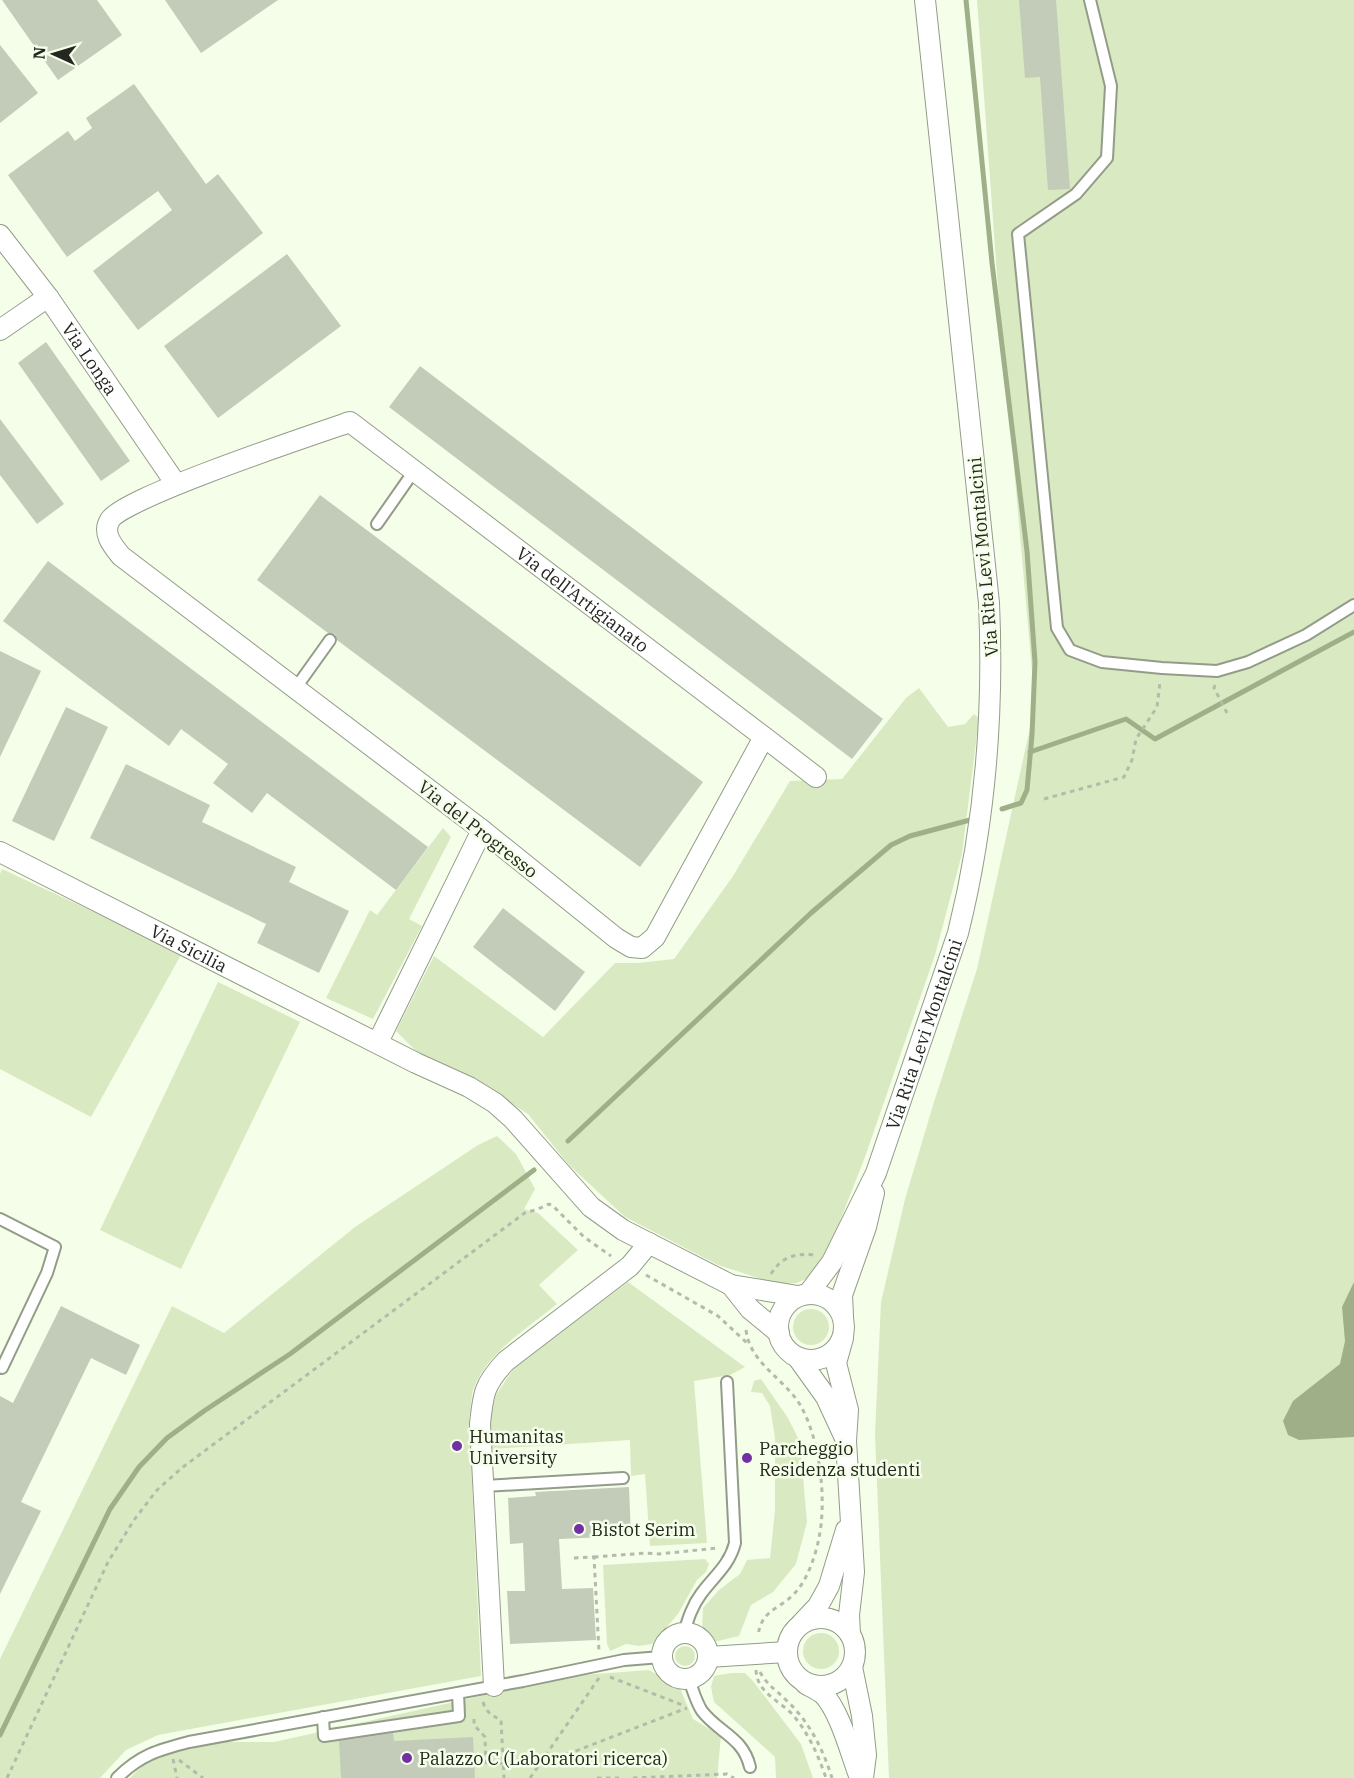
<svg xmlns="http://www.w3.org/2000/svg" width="1354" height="1778" font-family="'IBM Plex Serif',serif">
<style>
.green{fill:#d9eac3}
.water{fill:#9fb088}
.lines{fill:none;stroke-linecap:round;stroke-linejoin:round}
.stream{stroke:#9fb088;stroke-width:5}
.building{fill:#c3ccb8}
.lane-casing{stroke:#939c88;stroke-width:14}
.street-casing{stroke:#939c88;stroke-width:22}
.path{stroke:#b4bbaa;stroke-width:3;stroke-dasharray:4.5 4.5;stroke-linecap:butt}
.lane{stroke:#fff;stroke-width:10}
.street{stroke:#fff;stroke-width:20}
.poi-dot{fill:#7230a4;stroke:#f5fee9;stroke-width:2}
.labels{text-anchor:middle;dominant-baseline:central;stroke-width:5;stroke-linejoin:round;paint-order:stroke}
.street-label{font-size:18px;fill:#23271f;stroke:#f5fee9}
.poi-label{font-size:18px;fill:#23271f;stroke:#f5fee9;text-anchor:start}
</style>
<rect width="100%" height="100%" fill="#f5fee9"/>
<g class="green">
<path d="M977,0H1354V1778H889L875,1434L881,1302L905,1199L934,1102L977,969L1035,705L997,275Z"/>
<path d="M919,688L948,727L965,724L974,714L979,718L962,854L935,955L865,1157L824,1262L814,1275L797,1283L777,1284L718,1265L625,1217L568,1164L528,1114L483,1086L418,1053L396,1031L434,956L543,1037L615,963H638L674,959L733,876L790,781L842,779L906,698Z"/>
<path d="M443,828L451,837L409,919L422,926L373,1019L326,998L370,910L377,915Z"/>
<path d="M2,869L182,953L91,1117L0,1069V874Z"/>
<path d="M218,982L300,1022L181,1269L100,1230Z"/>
<path d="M497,1136L516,1154L535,1189L524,1209L538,1213L578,1250L539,1285L557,1304C528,1328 486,1353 473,1390C471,1398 471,1409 469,1418L481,1676L158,1735L126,1750L100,1778H0V1659L172,1306L224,1333L355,1227L478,1145Z"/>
<path d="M628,1282L745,1367L730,1375L694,1381L707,1543L650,1546L645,1474L631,1476L630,1440L491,1449L489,1422L496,1395L516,1365Z"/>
<circle cx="811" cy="1327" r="18"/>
<path d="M761,1379L788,1418L800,1442L807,1522L796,1564L773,1592L751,1605L739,1636L714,1642L702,1631L703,1608L719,1590L740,1574L747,1560L770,1558L775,1510V1438L770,1406L762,1393L751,1392L754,1381Z"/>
<path d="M705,1559L709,1564L706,1572L697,1580L678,1614L652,1644L639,1646L626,1644L610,1651L607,1644L603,1565Z"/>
<circle cx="821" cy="1651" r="18"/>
<circle cx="685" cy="1656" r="10"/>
<path d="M649,1670L679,1686L693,1719L721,1736L717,1778H130L148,1760L199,1742H274L517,1688L582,1675Z"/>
<path d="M731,1673H745L753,1681L801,1744L813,1778H776L775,1757L714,1702L711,1687L714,1676Z"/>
</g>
<path class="water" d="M1354,1282V1437L1299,1440L1288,1435L1283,1421L1293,1401L1340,1364L1345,1341L1342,1307Z"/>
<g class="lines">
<g class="stream">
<path d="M966,0L992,263L1027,551L1035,662L1032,735L1027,790L1021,803L1002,809"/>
<path d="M1030,752L1126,719L1155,739L1354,632"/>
<path d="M568,1141L811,913L891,845L910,836L970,820"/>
<path d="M0,1735L110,1509L139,1467L167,1438L204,1411L290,1354L534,1170"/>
</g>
</g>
<g class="building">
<path d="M2,0H97L122,35L58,80Z"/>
<path d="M165,0H278L201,53Z"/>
<path d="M1019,0H1056L1070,189L1048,190L1040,77L1025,78Z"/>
<path d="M0,45L38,93L0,123Z"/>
<path d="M134,84L206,184L218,174L263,233L138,330L93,271L172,210L158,191L67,257L8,175L68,131L75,141L92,128L86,118Z"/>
<path d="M287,254L341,326L218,418L164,346Z"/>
<path d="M46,342L130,461L101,481L18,363Z"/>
<path d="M420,366L883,719L852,759L389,407Z"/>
<path d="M0,419L64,504L37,524L0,475Z"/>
<path d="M320,495L703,782L640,867L337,640L335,634L328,633L257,580Z"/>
<path d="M48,561L428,847L396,890L267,793L252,813L213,783L228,764L181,729L169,746L3,621Z"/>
<path d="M0,651L41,671L0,757Z"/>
<path d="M66,707L108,727L54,841L12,821Z"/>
<path d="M126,764L210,805L202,822L296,867L289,882L349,911L319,973L257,943L266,924L90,838Z"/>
<path d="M503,908L585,972L555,1011L473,947Z"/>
<path d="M61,1306L140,1345L126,1375L91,1358L21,1502L41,1511L0,1594V1396L13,1403Z"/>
<path d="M629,1487L631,1536L559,1539L562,1589L593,1588L596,1640L510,1644L507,1591H525L523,1543L510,1544L508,1498L536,1496L535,1492Z"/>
<path d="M393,1733L394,1741L473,1737L475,1778H341L339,1741Z"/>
</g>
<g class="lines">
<g class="lane-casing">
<g id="lane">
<path d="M1090,0L1111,86L1107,158L1076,194L1018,234L1057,628L1070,650L1102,662L1162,668L1217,671L1248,662L1306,635L1354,605"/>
<path d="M377,524L414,471"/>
<path d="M295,689L330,640"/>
<path d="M0,1219L55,1247L47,1273L2,1368"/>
<path d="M484,1486L623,1478"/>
<path d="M684,1633C688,1619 692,1606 701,1594C714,1576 729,1566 735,1543L727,1382"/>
<path d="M689,1680C693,1690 696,1702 702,1711C719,1733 743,1737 750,1767"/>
<path d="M323,1717L324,1736L459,1716L458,1693"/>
<path d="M117,1778C140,1755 158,1750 189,1742L523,1681L624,1660L661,1657"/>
</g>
</g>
<g class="street-casing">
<g id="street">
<path id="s1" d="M0,235L48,297L176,484"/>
<path d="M0,330L48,297"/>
<path id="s2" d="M764,737L655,937L642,948L631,947L616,938L482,830L121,556C112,545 102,533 110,520C122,498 315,434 350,422L764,737L816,777"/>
<path id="s3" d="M0,852L416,1063L469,1087L495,1103L513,1119L591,1207L623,1230L731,1285L798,1296"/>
<path d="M378,1042L482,830"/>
<path d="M731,1285L750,1309L779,1333"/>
<circle cx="811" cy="1327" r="33"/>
<path id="s4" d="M808,1294L832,1262L876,1173L958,933C985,825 994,714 989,603L925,0"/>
<path d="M843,1316L842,1295L866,1227L874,1193"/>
<path d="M843,1338L836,1363L848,1410L846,1441L854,1572L849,1615L850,1634"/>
<path d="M798,1358L826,1397L845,1438"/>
<circle cx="821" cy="1652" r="34"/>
<path d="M801,1624L818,1606L829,1586L846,1530"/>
<circle cx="685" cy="1656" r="23"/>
<path d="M708,1657L787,1652"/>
<path d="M852,1667L862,1716L866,1755L863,1778"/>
<path d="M806,1684C811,1687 818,1690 823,1694C840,1711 851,1755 860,1778"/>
<path d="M494,1686L480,1424C483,1394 484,1384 506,1361L630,1266L649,1243"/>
</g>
</g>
<g class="path">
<path d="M1215,685L1214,688L1227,713"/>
<path d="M1044,799L1124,777L1132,760L1136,739L1157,707L1160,682"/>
<path d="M771,1274C782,1256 796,1253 816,1255"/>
<path d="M646,1275L718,1316L747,1343"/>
<path d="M746,1330C750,1363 782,1377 799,1403C820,1437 827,1499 819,1538C815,1557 807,1582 792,1596C777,1610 761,1611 758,1636"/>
<path d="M594,1557L646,1553L659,1554L718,1548"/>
<path d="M574,1558L594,1557L599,1652"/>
<path d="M756,1670C757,1693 779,1700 793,1715C809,1734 818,1755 826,1778"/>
<path d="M760,1672C768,1686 775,1689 786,1700C809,1721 823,1749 832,1778"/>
<path d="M610,1677L685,1706"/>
<path d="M483,1702C486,1712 491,1715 501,1720L504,1778"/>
<path d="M474,1719V1725L485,1737L486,1765L503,1763"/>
<path d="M173,1759L177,1778"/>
<path d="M179,1760L203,1778"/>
<path d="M542,1764L687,1708"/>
<path d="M7,1778L108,1562L134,1520L157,1490L183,1467L526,1212L536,1210L549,1204L554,1207L584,1237L611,1256"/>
<path d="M530,1778L599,1678"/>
<path d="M597,1778H619"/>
<path d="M633,1778L727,1774L734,1778"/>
</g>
<use href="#lane" class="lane"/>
<use href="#street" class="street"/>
</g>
<g class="poi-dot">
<circle cx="457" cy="1446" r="6"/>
<circle cx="747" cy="1458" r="6"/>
<circle cx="579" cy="1529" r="6"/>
<circle cx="407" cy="1758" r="6"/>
</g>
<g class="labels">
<g class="street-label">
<text stroke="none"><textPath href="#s1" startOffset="153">Via Longa</textPath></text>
<text transform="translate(983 557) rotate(-95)">Via Rita Levi Montalcini</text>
<text stroke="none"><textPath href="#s2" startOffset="1492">Via dell'Artigianato</textPath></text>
<text transform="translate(478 829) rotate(38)">Via del Progresso</text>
<text stroke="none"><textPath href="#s3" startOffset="212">Via Sicilia</textPath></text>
<text stroke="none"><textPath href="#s4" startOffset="286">Via Rita Levi Montalcini</textPath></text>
</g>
<g class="poi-label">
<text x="469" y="1436">Humanitas<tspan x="469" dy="21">University</tspan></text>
<text x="759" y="1448">Parcheggio<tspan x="759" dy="21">Residenza studenti</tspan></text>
<text x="591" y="1529">Bistot Serim</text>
<text x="419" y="1758">Palazzo C (Laboratori ricerca)</text>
</g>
</g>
<g transform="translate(54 54) rotate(274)" stroke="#f5fee9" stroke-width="4.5" paint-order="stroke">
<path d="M0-4.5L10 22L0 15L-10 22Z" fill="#23271f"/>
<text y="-9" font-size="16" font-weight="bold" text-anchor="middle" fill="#23271f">N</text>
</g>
</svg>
